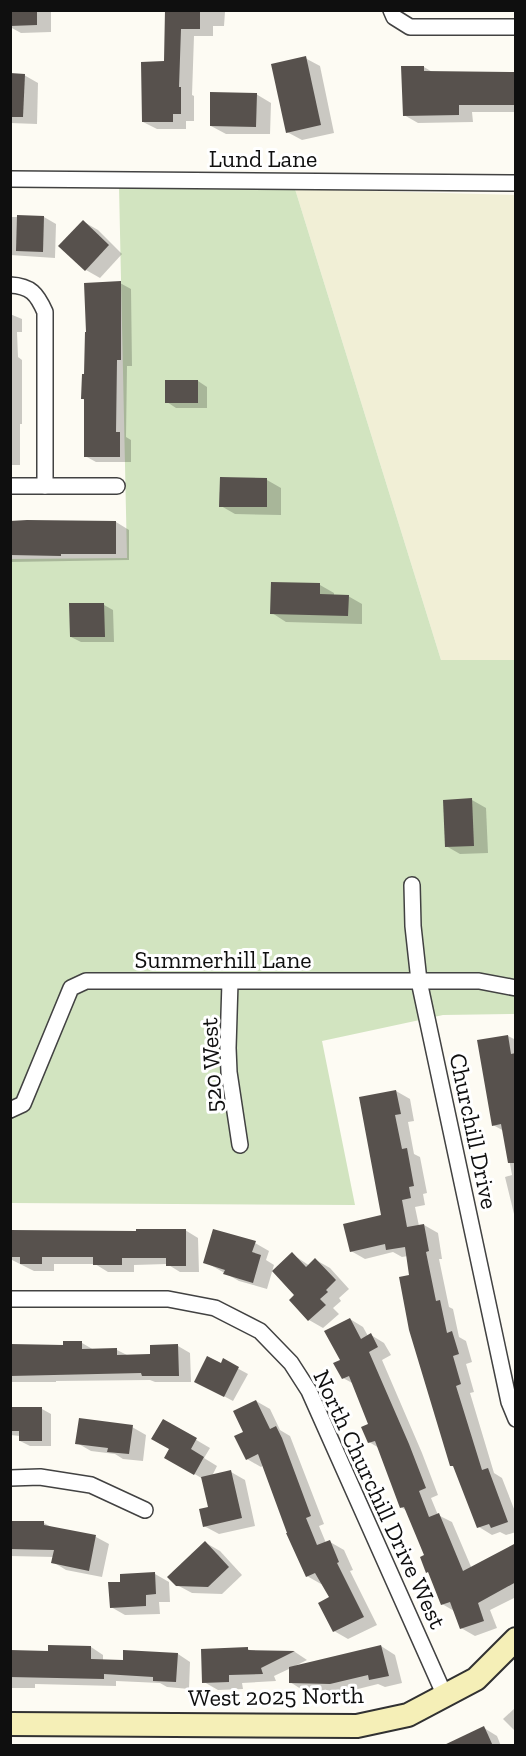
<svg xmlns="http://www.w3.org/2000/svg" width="526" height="1756" font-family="'Zilla Slab',serif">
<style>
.farmland{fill:#f1efd6}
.green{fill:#d2e4c0}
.shadow{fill:#0003}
.building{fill:#57514d}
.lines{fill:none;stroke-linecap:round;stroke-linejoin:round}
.street-casing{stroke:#424242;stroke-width:18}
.secondary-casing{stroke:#313131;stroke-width:26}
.street{stroke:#fff;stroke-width:15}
.secondary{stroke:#f5efb7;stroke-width:22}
.labels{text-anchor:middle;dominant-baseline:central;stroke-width:6;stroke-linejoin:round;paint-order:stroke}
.street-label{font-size:24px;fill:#0f0f0f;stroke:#fff}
</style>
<rect width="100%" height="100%" fill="#fdfbf3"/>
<path class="farmland" d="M295,189L515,195V660H441Z"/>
<path class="green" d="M119,186L295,189L441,660H515V1014L443,1015L322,1041L355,1205L11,1203L10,559L127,558Z"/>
<g class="shadow">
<path d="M10,10H58V11L51,12V32L21,33L10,27Z"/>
<path d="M167,10H222L225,12L224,26H213V36H194L192,95L194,96V121H186V129H157L143,122L165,63Z"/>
<path d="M305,58L320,66L334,133L302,140L287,132Z"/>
<path d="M403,67H424L434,73L516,74V112H472L473,122L418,123L404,115Z"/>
<path d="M10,75H24L38,83L37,124L10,123Z"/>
<path d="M256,94L271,103L270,134H226L211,126Z"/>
<path d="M10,217H44L56,224L55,258L10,255Z"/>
<path d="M84,222L98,230L122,254L100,278L86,270Z"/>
<path d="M120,283L131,289L132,366H127L126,437L131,440V462H96L85,456V400L83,399L86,375Z"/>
<path d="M10,314L22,319V332H17L18,357L22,360V424H20V465H10Z"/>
<path d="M198,381L207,387V408H176L167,402Z"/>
<path d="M267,480L281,488V515L235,514L221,506Z"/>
<path d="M10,522H116L129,530V560L10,562Z"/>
<path d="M320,585L334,593V596H348L362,604V624L286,622L272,613Z"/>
<path d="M104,605L113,610L114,642H81L71,637Z"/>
<path d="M472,800L486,808L488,853L460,854L446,846Z"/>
<path d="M508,1036L516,1040V1215L514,1214L505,1177L512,1175L504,1131L493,1125Z"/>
<path d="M396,1091L410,1099L414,1121L408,1122L414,1154L420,1157L427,1193L423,1194L425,1205L415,1207L419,1226L424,1225L438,1233L442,1259H439L449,1307L453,1309L459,1337L466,1341L472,1362L466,1364L474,1392L470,1393L494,1473L502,1478L516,1514V1532L506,1535L500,1532L492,1535L479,1527L455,1467L452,1465L408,1256L402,1257L393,1252L365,1259L351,1251L383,1216Z"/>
<path d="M185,1230L198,1238L199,1272H180L167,1264L134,1265V1272H108L95,1264H54V1271H34L10,1259V1232H138Z"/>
<path d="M255,1243L269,1251L266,1260L274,1265L267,1289L239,1281L205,1262Z"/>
<path d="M292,1254L310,1266L316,1260L330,1268L349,1289L339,1298L341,1301L333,1308L339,1314L323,1328L309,1320L291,1300L297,1295Z"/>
<path d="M350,1319L363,1327L368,1336L371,1335L384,1343L391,1355L382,1360L422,1453L438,1495L431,1498L438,1515L452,1522L472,1569L516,1545V1597L490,1610L497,1628L475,1636L461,1628L456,1612L442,1604L426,1556L407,1511L401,1507L379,1448L369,1442L370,1425L354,1384L343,1378L342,1360Z"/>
<path d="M82,1343L94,1350H117L129,1356H151L178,1346L190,1353L191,1382H155L150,1380L56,1381V1382H10V1345L65,1347Z"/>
<path d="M224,1361L248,1374L233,1401L205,1386Z"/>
<path d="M256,1401L270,1409L280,1430L290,1436L324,1524L319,1526L326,1543L330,1542L344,1550L353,1570L350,1571L377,1625L348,1639L334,1631L331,1598L323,1583L321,1584L307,1576L264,1465L261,1467L247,1459L245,1433Z"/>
<path d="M10,1409H42L51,1414V1446H30L20,1441V1436L10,1435Z"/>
<path d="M164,1421L210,1448L204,1458L217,1466L212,1476L231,1472L245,1480L255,1526L219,1534L204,1526L210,1508L203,1479L166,1457L171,1449Z"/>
<path d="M132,1427L146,1435L143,1461L123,1459L115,1454L91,1451L77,1443Z"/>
<path d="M44,1523L53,1528L96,1537L109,1544L102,1577L66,1570L53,1562L54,1557L10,1556V1528Z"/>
<path d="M206,1543L220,1551L242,1575L222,1594L192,1593L177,1585Z"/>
<path d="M155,1574L169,1582L170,1602H159L160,1614L125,1615L111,1607L121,1583Z"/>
<path d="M381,1646L395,1655L402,1683L385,1687L378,1684L346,1692L304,1691L290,1682L291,1668L274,1676L276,1681L242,1683L243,1689L218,1690L204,1682L248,1649L253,1652H295L307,1660L295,1666V1667Z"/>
<path d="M91,1647L103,1655V1661L124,1662L178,1654L190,1662L189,1689L167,1687L160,1683L116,1681V1686L35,1684V1688H10V1652L49,1653Z"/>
<path d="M516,1707V1732L503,1719Z"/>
<path d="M484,1728L497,1736L501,1746H463Z"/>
</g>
<g class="building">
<path d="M10,10H37V25L10,26Z"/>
<path d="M165,10H200V29H181L179,87H181V114H173V122H142L141,62L164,61Z"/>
<path d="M306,56L321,125L286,133L271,64Z"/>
<path d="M401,66H424V71L516,72V105H459V115L403,116Z"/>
<path d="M10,73L25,74L23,117H10Z"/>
<path d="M210,92L257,93L256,127L210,126Z"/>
<path d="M17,215L44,216L43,252L16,251Z"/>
<path d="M83,220L109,245L85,271L58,246Z"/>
<path d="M121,281V360H117L116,432H120V457H84V399H81L82,374H84L85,332H86L84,283Z"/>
<rect x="165" y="380" width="33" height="23"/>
<path d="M220,477L267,478V507H219Z"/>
<path d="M27,520L116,521V554H61V556L10,555V521Z"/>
<path d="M271,582L320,583V594L349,595L348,616L270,614Z"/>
<path d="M69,603H104L105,637H70Z"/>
<path d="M472,798L474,846L445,847L443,800Z"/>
<path d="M508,1035L511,1054L516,1053V1163H508L501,1124L492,1126L477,1040Z"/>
<path d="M396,1090L401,1114L395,1115L402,1149L407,1148L414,1186L409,1187L411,1198L402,1200L407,1227L424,1224L429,1251L426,1252L436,1301L440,1300L447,1333L452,1331L459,1354L453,1356L461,1384L456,1386L482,1470L488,1468L508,1522L491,1528L489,1524L477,1528L453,1466H450L409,1330L399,1277L409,1275L405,1247L386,1250L385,1244L350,1252L343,1224L381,1215L359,1097Z"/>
<path d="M136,1229H186V1266H166V1258H122V1265H93V1257H42V1264H20V1257H10V1230L136,1231Z"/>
<path d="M213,1229L256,1241L252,1252L261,1255L253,1283L223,1274L225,1270L203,1263Z"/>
<path d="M292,1252L306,1267L315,1258L336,1280L326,1290L328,1292L320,1299L326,1305L308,1321L289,1300L294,1295L272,1271Z"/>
<path d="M350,1318L361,1339L371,1333L378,1347L369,1352L409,1444L426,1488L419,1491L429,1517L439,1513L463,1571L516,1543V1582L478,1603L484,1621L460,1629L450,1602L441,1605L428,1572L426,1573L420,1557L424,1555L404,1507L400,1508L375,1441L368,1443L361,1427L368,1424L349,1376L342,1379L333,1363L340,1360L324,1331Z"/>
<path d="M63,1341H82V1349L117,1348V1355L150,1354V1345L178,1344L179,1376H142L141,1373L10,1376V1344L63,1345Z"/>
<path d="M207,1356L221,1363L223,1358L239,1367L224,1397L194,1382Z"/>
<path d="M256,1400L270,1429L276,1426L282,1438L311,1516L306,1518L317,1545L330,1540L339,1562L337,1563L364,1617L333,1632L318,1603L329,1597L315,1573L306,1577L286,1533H287L258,1454L246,1460L234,1436L243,1432L233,1411Z"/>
<path d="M10,1407H42V1441H19V1431H10Z"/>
<path d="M79,1418L133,1425L129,1454L107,1452L108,1448L75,1444Z"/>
<path d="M163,1419L197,1438L191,1449L204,1457L194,1475L164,1458L169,1449L151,1439Z"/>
<path d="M231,1470L242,1518L203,1527L199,1509L208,1507L201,1477Z"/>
<path d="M12,1521H44V1525L96,1535L89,1571L51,1563L54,1550L10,1549Z"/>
<path d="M205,1541L229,1567L208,1587L176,1586L167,1577Z"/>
<path d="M155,1572L156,1594L146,1595V1606L110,1608L108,1582H120V1574Z"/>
<path d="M48,1645L91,1646V1659L123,1660V1650L178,1653L176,1682L153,1681V1677L104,1674V1679L10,1677V1650L48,1651Z"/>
<path d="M381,1645L389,1676L369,1680L368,1675L330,1684L289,1683V1667Z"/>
<path d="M248,1647V1650L295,1651L261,1668L263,1674L229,1675V1682L202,1683L201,1649Z"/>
<path d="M484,1726L493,1746H442Z"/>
</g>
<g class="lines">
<g class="street-casing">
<g id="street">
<path d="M391,10L394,17L410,27H516"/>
<path d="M10,179L516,183"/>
<path d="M10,285C31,286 37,294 45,312V486"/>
<path d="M10,486H117"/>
<path d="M412,885L413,926L419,981L509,1402L516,1419"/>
<path d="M230,982L228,1048L229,1072L240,1145"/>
<path d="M10,1110L23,1104L71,988L86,981H479L516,988"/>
<path d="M10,1299H168L215,1308L260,1331L291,1363L309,1391L445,1696"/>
<path d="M10,1478L40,1477L91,1485L145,1510"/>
</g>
</g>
<g class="secondary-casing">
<path id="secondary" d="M10,1724L357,1726L408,1715L476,1679L516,1639"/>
</g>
<use href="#street" class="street"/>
<use href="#secondary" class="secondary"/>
</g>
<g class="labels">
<g class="street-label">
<text x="263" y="158">Lund Lane</text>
<text x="223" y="959">Summerhill Lane</text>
<text transform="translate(211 1065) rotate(-93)">520 West</text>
<text transform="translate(474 1131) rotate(78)">Churchill Drive</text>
<text transform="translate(380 1499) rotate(65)">North Churchill Drive West</text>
<text transform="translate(276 1696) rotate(-1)">West 2025 North</text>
</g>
</g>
<rect width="526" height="1756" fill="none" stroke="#0f0f0f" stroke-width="24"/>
</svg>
